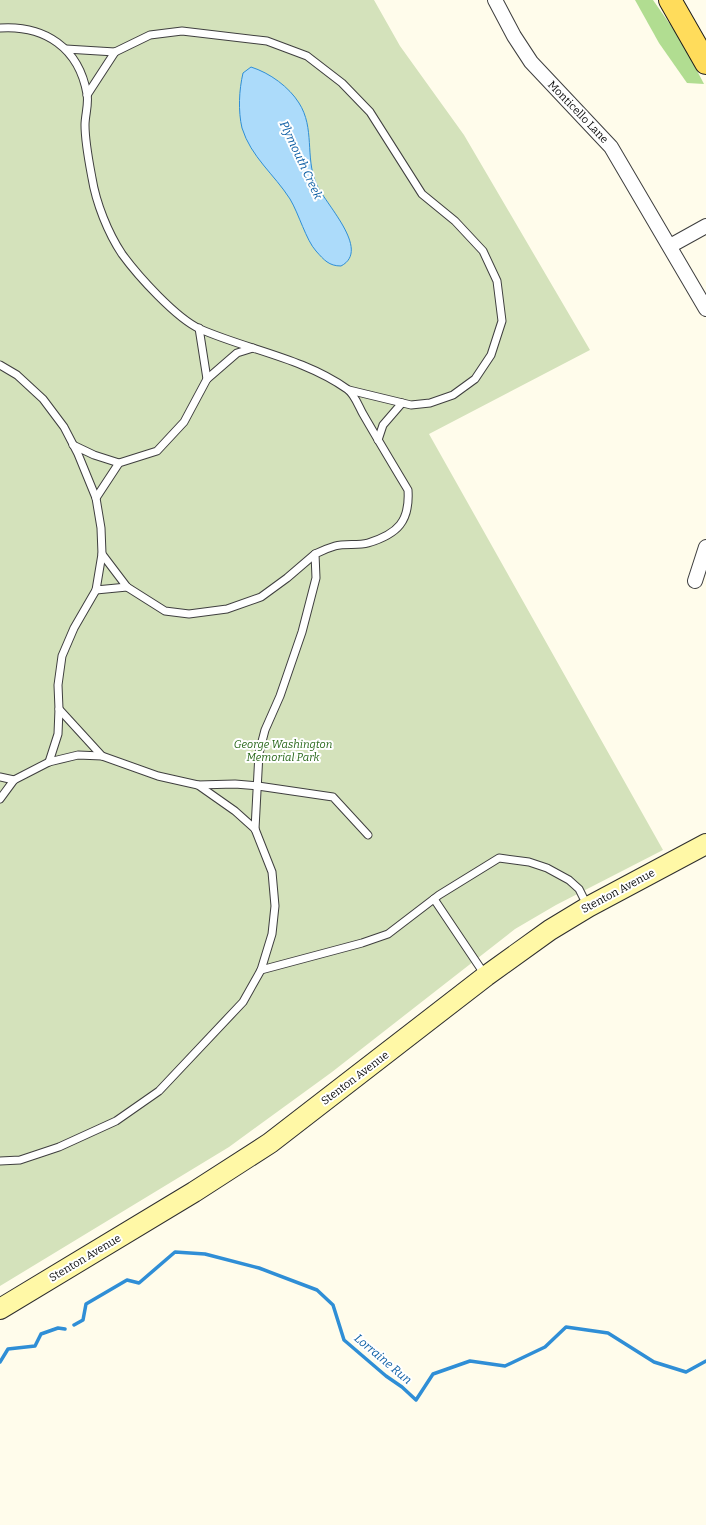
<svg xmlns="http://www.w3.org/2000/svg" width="706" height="1525" font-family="Bitter,serif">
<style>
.forest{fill:#b1dd91}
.cemetery{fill:#d4e2bb}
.water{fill:#acdbfa;stroke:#2f8ed6}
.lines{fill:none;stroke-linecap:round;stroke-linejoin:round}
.stream{stroke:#2f8ed6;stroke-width:3.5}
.lane-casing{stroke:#3f3f3f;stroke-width:9}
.street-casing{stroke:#3f3f3f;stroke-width:16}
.secondary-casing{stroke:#2e2e2e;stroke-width:22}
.primary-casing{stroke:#1d1d1d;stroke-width:24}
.lane{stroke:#fff;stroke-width:7}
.street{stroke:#fff;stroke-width:14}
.secondary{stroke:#fff8a6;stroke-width:20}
.primary{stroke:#ffdc5b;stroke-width:22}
.labels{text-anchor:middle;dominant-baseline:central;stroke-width:4;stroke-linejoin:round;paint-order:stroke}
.street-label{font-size:11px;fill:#0c0c0c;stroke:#fff}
.park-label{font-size:11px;font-style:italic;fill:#276719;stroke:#fff}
.water-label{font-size:12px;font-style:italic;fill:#0e5fa5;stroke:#fff}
</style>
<rect width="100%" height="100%" fill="#fffceb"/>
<path class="forest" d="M635,0H653L681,40L704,84L687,83L659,43Z"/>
<path class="cemetery" d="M0,0H374L400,46L464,135L590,350L429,434L663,850L556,905L515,929L332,1072L229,1147L0,1286Z"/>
<path class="water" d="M251,67C270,73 289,87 299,103C315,128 305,157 316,183C324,203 372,250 341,266C329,266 324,260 316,251C306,240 299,214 290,199C274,174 251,157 242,128C238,111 239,90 243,73Z"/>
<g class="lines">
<g class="stream">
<path d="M74,1325L83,1320L86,1304L127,1280L139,1283L175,1252L205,1254L259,1268L317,1290L333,1305L344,1340L386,1376L402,1387L416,1400L433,1374L470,1361L505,1366L545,1347L566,1327L608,1333L654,1362L686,1372L706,1361"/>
<path d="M0,1362L8,1349L35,1346L41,1334L58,1328L65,1329"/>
</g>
<g class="lane-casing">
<g id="lane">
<path d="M0,28C45,25 79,48 87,94C89,104 85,115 85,125C85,142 89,162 92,178C96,203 108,233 122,254C138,276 176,318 200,329C248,350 303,358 347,389C354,393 359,407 363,414C378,440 393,465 408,490C410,521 398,534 368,543C358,546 345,543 335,546C328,548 321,551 315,554L316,578L302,632L280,696L265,730L259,753L255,829"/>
<path d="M66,49L115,52L150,35L182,31L267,41L307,56L342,83L370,112L422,194L455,221L483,251L497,281L502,321L491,355L475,379L453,395L430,403L411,405L349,390"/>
<path d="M87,95L115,52"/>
<path d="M199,328L207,379"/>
<path d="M0,365L17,375L43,399L64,427L78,454L96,498L101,528L102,554L127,587L165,611L189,614L227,609L261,597L287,578L315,554"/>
<path d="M378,440L383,425L402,403"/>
<path d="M73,445L94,455L119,463"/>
<path d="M96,498L119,463L157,451L184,422L207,379L237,353L253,348"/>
<path d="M96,590L127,587"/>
<path d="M59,709L102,756"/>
<path d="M49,762L58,734L59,709L58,685L62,656L74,628L96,590L102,554"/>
<path d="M0,777L14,780"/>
<path d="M198,785L235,784L258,786L333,797L368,835"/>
<path d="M0,799L14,780L49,762L78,755L102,756L158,776L198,785L235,811L255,829L272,872L275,906L272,934L261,970L243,1002L159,1091L116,1121L59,1147L20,1160L0,1161"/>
<path d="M434,899L485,975"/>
<path d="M261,970L362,943L388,934L439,895L499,858L529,862L547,868L569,880L579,889L587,905"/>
</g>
</g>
<g class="street-casing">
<g id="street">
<path d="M495,0L514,36L531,62L611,147L706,309"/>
<path d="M670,246L706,226"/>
<path d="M695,581L706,547"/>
</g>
</g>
<g class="secondary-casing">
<path id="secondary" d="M0,1309L194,1192L270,1143L486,976L550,930L588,907L706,844"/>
</g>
<g class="primary-casing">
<path id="primary" d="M670,0L706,63"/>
</g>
<use href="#lane" class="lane"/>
<use href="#street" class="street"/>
<use href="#secondary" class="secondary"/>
<use href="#primary" class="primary"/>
</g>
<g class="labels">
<g class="street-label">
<text transform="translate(578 112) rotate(46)">Monticello Lane</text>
<text transform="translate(618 891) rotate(-28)">Stenton Avenue</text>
<text transform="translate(355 1078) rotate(-37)">Stenton Avenue</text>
<text transform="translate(85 1258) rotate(-31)">Stenton Avenue</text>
</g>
<g class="park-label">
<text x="283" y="744">George Washington<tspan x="283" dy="13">Memorial Park</tspan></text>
</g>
<g class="water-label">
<text transform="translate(301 160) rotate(65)">Plymouth Creek</text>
<text transform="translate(383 1359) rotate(40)">Lorraine Run</text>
</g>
</g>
</svg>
